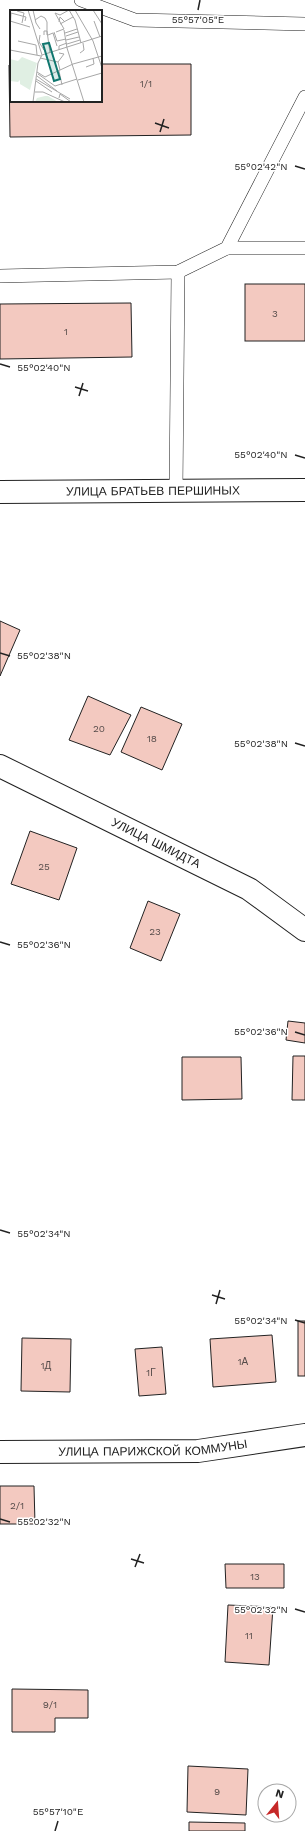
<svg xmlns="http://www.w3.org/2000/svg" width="305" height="1831" font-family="'Work Sans',sans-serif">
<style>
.building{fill:#f3c9c0;stroke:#222}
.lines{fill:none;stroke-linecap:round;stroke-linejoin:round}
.service-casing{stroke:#222;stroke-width:14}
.minor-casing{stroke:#222;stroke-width:24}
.tertiary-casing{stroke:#222;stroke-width:24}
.service{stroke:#fff;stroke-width:13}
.minor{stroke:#fff;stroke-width:22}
.tertiary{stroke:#fff;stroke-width:22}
.ticks{fill:none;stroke:#222;stroke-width:1.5}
.labels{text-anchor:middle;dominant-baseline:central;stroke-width:3;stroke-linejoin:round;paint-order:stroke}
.number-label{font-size:10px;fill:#564c4a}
.street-label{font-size:12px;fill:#222;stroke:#fff}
.inset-road{fill:none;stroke:#a7a7a7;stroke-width:1}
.view{fill:#0f766e;fill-opacity:0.15;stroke:#0f766e;stroke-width:2}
.inset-edge{fill:none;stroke:#222;stroke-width:2}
.ticks-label{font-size:10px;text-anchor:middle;fill:#222;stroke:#fff;stroke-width:3;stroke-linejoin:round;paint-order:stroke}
</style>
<rect width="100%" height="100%" fill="#fff"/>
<g class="building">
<path d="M101,64H191V135L10,137L9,65H11V101H101Z"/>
<rect x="245" y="284" width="60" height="57"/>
<path d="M131,303L132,357L0,359V304Z"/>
<path d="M0,621L20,630L0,676Z"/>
<path d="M88,696L131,715L110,755L69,740Z"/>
<path d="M141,707L182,724L162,770L121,752Z"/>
<path d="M30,831L77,848L59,900L11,884Z"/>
<path d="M148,901L180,914L161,961L130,948Z"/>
<path d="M288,1021L305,1023V1043L286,1040Z"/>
<path d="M293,1056H305V1100H292Z"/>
<path d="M182,1057H241L242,1099L182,1100Z"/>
<rect x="298" y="1321" width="7" height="55"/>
<path d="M272,1335L276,1382L213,1387L210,1339Z"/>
<path d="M22,1338L71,1339L70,1392L21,1391Z"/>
<path d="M162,1347L166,1394L139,1396L135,1349Z"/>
<path d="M0,1486H34L35,1524H0Z"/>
<path d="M225,1564H284V1588H226Z"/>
<path d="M228,1605L273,1607L269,1665L225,1662Z"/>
<path d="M12,1689L88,1690V1718H55V1732H12Z"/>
<path d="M188,1766L248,1769L246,1815L187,1812Z"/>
<path d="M189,1822L245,1823V1831H189Z"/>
</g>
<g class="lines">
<g class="service-casing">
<g id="service">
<path d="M81,0L135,20L305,24"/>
<path d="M227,248H305"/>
<path d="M0,276L178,272L227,248L305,97"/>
<path d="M176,491L178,272"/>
</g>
</g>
<g class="minor-casing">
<g id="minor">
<path id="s1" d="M0,766L249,889L305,930"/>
<path id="s2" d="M0,1452L198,1451L305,1435"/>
</g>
</g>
<g class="tertiary-casing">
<g id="tertiary">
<path id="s3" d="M0,492L305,490"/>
</g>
</g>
<use href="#service" class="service"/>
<use href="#minor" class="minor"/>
<use href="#tertiary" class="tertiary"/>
</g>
<path class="ticks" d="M198,10L200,0M155,123L169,128M160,132L164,119M295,166L305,169M0,364L10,367M75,387L88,391M79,396L83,383M295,455L305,458M0,653L10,656M295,743L305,746M0,942L10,945M295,1032L305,1035M0,1230L10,1233M212,1295L225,1299M216,1304L220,1290M295,1320L305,1323M0,1519L10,1522M131,1559L144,1563M135,1567L140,1554M295,1609L305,1612M55,1831L58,1821"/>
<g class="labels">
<g class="number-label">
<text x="146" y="83">1/1</text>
<text x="275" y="313">3</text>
<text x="66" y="331">1</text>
<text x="99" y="728">20</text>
<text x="152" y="738">18</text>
<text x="44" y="866">25</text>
<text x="155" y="931">23</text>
<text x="243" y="1361">1А</text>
<text x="46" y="1365">1Д</text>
<text x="151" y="1372">1Г</text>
<text x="17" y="1505">2/1</text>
<text x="255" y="1576">13</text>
<text x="249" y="1635">11</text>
<text x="50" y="1704">9/1</text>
<text x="217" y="1791">9</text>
</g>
<g class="street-label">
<text stroke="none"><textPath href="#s3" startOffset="153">УЛИЦА БРАТЬЕВ ПЕРШИНЫХ</textPath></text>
<text stroke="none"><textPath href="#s1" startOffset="174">УЛИЦА ШМИДТА</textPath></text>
<text stroke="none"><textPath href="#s2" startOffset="153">УЛИЦА ПАРИЖСКОЙ КОММУНЫ</textPath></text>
</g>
</g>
<g transform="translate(10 10)">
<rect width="92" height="92" fill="#fff"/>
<path d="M12,47L27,53L20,80L10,74V70L8,72L0,71V49L8,51ZM35,86H38L48,92H25L27,88Z" fill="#e0efe3"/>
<path class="inset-road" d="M18,0L32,45M23,0L26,13L30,19M65,0L83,31L92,58M83,0L92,14M7,1L14,3L12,13M25,10L31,6L35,8L37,12V25M65,10L71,33M0,11L20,17M84,11L90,27M49,12L50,7L55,12M50,14L63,7M54,20L57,38M0,21L1,3L16,7L15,11M44,22L47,31L56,29M46,22L54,19L45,3L50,5L59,0L65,10M55,23L67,19M30,25L29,32L34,40M34,25V21H37L40,43M38,25L43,23L47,36M56,26L68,22M56,30L69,27M8,31L26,35L27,45M57,34L70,30M57,38L74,92M0,40L31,46M49,40V36L57,33M49,43L54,44L48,52L50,60M70,43L74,40L73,33M32,45L92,26M30,48L48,52M63,54L92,46M76,57L84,54L83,48M49,61L52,75M27,62L35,67L63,54M28,64L45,76L67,69M27,66L47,81M26,69L60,89M68,70L92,63M26,71L42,82M25,82H33L55,92M49,88L50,84L61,92M23,92L28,53L32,45"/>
<path class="view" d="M39,33L50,69L44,71L33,34Z"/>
<rect width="92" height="92" class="inset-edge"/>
</g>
<g class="ticks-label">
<text x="198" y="23">55°57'05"E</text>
<text x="261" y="170">55°02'42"N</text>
<text x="44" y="371">55°02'40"N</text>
<text x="261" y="458">55°02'40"N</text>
<text x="44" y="659">55°02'38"N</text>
<text x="261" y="747">55°02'38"N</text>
<text x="44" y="948">55°02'36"N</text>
<text x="261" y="1035">55°02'36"N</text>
<text x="44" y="1237">55°02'34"N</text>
<text x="261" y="1324">55°02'34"N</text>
<text x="44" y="1525">55°02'32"N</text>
<text x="261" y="1613">55°02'32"N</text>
<text x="58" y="1815">55°57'10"E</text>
</g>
<g transform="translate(277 1803) rotate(17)"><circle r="19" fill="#ffffff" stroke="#a7a7a7"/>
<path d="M0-3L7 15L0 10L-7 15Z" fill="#c62828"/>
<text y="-6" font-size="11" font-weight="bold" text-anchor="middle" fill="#222222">N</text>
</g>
</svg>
